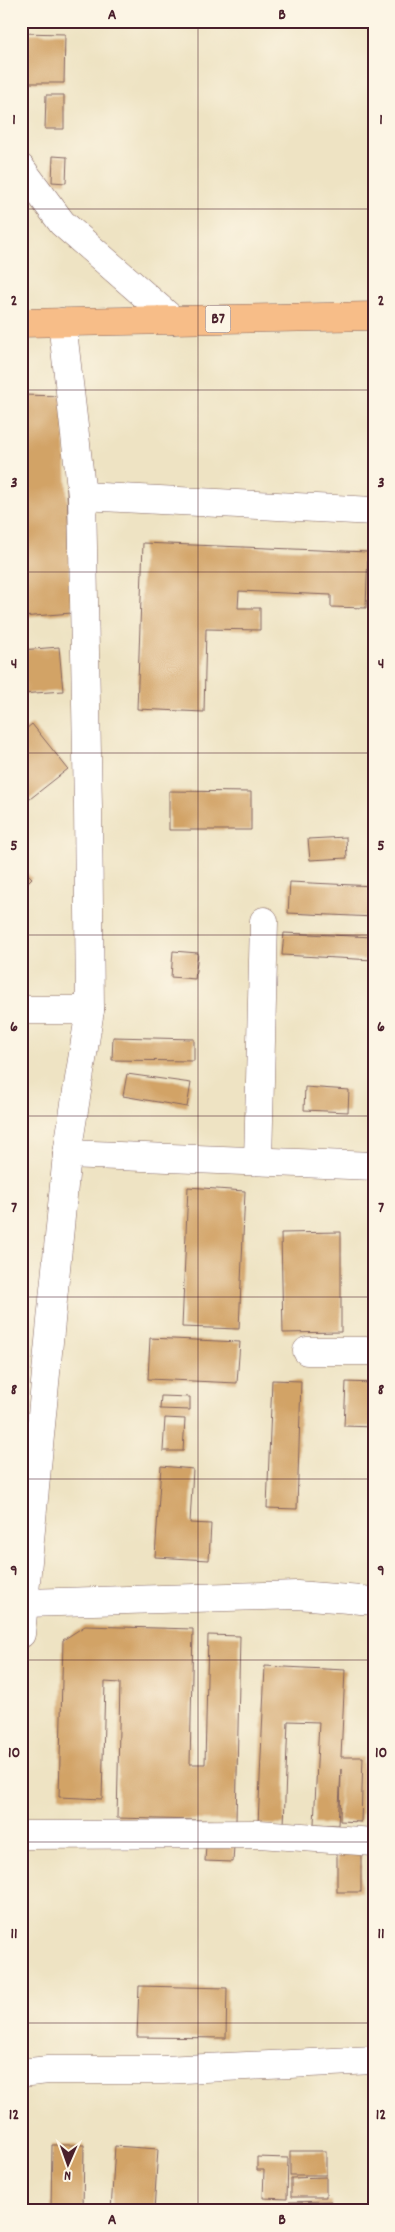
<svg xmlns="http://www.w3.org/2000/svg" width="395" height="2232" font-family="Dekko,sans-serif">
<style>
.building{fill:#d2a366}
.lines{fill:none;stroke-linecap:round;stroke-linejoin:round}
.minor-casing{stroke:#836460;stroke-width:29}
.highway-casing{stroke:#836460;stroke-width:29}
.minor{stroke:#fff;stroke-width:28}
.highway{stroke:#f7bd88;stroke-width:28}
.grid{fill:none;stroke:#4a1f2b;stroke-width:1;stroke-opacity:0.55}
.labels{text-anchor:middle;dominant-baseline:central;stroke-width:5;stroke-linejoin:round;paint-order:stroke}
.shield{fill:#fcf5e5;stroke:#7f5f63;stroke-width:1}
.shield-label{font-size:16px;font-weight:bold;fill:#4a1f2b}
.neatline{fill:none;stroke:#4a1f2b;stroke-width:2}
.grid-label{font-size:16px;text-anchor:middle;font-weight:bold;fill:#4a1f2b}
</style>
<rect width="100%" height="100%" fill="#fcf5e5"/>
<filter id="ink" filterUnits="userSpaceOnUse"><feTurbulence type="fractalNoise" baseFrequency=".02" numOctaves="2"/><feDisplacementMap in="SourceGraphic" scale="10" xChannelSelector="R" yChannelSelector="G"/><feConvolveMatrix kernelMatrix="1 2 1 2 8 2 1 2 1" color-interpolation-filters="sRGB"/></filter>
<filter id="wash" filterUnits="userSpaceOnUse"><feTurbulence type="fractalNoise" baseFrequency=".0096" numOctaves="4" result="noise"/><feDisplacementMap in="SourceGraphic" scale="20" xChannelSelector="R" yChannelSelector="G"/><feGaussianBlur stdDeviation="1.12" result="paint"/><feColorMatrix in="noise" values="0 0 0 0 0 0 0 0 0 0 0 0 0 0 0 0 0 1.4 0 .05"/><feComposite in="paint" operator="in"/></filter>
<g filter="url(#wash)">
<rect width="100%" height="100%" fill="#eee3c3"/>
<g id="blocks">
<g class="building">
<path d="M21,33L65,34L64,83H21Z"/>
<path d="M46,95H64V129H45Z"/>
<path d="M53,156L67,157L66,183L52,182Z"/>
<path d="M21,395L63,396L72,613L21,617Z"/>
<path d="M143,543L368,552L366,608L331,607V595L239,591L238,608H260V630L206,629L204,712L137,709Z"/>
<path d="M59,647L63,691L21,694V650Z"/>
<path d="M32,724L68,769L21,806V733Z"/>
<path d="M169,791L251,792V830H169Z"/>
<path d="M346,837L347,858L310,860L308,839Z"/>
<path d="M21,867L32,878L21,889Z"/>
<path d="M290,882L374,886V917L288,913Z"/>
<path d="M284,933L374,937V960L282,955Z"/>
<path d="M173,951L198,953L195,979L171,977Z"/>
<path d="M113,1037L194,1039V1061L112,1060Z"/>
<path d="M127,1074L191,1083L187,1107L123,1096Z"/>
<path d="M305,1087L349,1090L348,1112L304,1110Z"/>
<path d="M188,1187L245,1191L239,1329L182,1327Z"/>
<path d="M341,1232V1332L283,1333L281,1233Z"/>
<path d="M150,1338L240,1342L237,1383L148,1379Z"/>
<path d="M272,1380L301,1381L297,1509L267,1508Z"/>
<path d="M346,1382L374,1383V1427L344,1426Z"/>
<path d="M161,1396L190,1397V1410L160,1409Z"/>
<path d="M165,1418L185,1419L183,1451H163Z"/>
<path d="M161,1466L193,1469L190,1523L211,1524L209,1560L155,1557Z"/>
<path d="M85,1626L193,1629L190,1764H205L208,1635L240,1636L236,1821L117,1818L120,1683L105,1682L102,1799L59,1797L63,1640Z"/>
<path d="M265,1666L345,1670L341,1757H363L361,1822L340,1821L341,1769L338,1825L314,1824L319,1722L288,1721L284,1825L258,1824Z"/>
<path d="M206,1845L234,1846L233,1862L205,1861Z"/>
<rect x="337" y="1852" width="24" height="40"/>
<path d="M139,1986L227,1988L226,2038L137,2037Z"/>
<path d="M52,2145H84L83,2211H51Z"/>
<path d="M115,2146L158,2149L154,2211H111Z"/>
<rect x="290" y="2151" width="36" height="24"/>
<path d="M257,2157L288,2158L287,2199L263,2198L264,2170H257Z"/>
<path d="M326,2177V2197H291V2178Z"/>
<path d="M331,2201V2211H289V2202Z"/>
</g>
</g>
</g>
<g filter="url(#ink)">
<use href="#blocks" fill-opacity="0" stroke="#836460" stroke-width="1"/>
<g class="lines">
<g class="minor-casing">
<g id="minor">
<path d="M21,168L62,223L173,320"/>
<path d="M82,496L374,511"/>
<path d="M21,1010H90"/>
<path d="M67,1154L374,1166"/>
<path d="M258,1161L264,921"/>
<path d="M307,1351H374"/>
<path d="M26,1603L297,1595L374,1601"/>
<path d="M21,1634L67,1154L90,1010L88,807L82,496L62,322"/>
<path d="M21,1835L259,1834L374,1842"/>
<path d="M21,2073L48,2070H163L374,2060"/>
</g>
</g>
<g class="highway-casing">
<path id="highway" d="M21,323L374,316"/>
</g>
<use href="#minor" class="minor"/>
<use href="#highway" class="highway"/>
</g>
</g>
<path class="grid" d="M198,21V2211M21,209H374M21,390H374M21,572H374M21,753H374M21,935H374M21,1116H374M21,1297H374M21,1479H374M21,1660H374M21,1842H374M21,2023H374"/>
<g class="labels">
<rect class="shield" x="205.5" y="305.5" width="25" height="27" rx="4"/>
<g class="shield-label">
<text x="218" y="319">B7</text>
</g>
</g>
<rect width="395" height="2232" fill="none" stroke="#fcf5e5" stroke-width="55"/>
<g transform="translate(68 2164) rotate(182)" stroke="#fcf5e5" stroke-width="4" paint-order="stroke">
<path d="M0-4L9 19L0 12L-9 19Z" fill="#4a1f2b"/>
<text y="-8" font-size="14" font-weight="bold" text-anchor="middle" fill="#4a1f2b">N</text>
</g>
<rect x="28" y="28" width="340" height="2176" class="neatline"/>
<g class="grid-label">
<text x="112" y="19">A</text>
<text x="282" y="19">B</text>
<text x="14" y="124">1</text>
<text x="381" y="124">1</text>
<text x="14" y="305">2</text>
<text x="381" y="305">2</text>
<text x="14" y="487">3</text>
<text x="381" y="487">3</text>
<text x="14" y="668">4</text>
<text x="381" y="668">4</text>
<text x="14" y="850">5</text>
<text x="381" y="850">5</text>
<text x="14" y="1031">6</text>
<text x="381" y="1031">6</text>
<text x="14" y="1212">7</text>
<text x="381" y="1212">7</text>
<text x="14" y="1394">8</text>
<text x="381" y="1394">8</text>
<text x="14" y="1575">9</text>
<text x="381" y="1575">9</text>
<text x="14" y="1757">10</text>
<text x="381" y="1757">10</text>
<text x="14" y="1938">11</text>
<text x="381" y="1938">11</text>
<text x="14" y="2119">12</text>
<text x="381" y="2119">12</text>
<text x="112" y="2224">A</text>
<text x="282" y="2224">B</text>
</g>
</svg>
